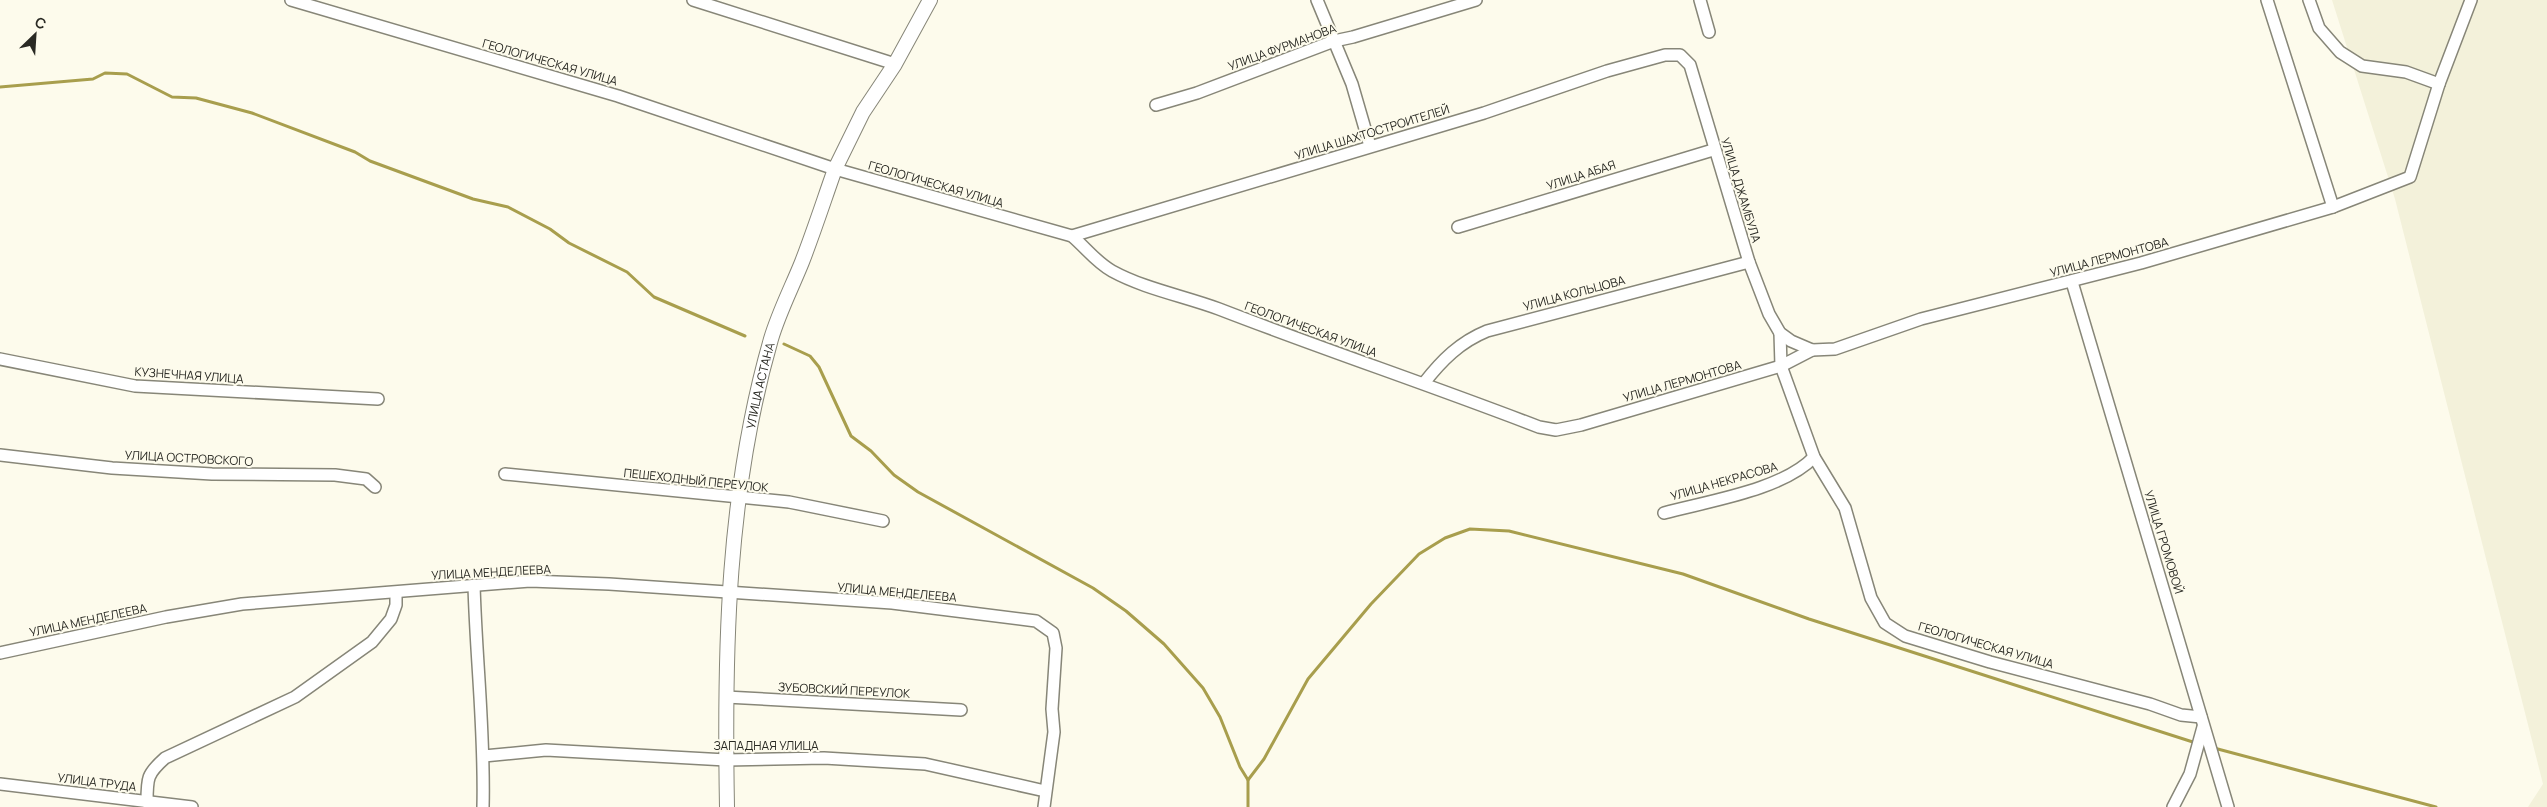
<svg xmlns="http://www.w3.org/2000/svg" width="2547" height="807" font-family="Manrope,sans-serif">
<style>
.built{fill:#f3f1da}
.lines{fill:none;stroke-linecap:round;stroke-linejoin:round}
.stream{stroke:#a89e4d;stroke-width:3}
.minor-casing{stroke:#878678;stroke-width:14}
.tertiary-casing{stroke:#878678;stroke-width:16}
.minor{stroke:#fff;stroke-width:11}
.tertiary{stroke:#fff;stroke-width:14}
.labels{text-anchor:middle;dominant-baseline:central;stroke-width:4;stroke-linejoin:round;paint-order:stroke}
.street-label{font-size:12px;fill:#292923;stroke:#fdfbec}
</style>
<rect width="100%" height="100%" fill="#fdfbec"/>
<path class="built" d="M2332,0H2547V807H2528L2543,784L2395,199Z"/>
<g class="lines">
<g class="stream">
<path d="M0,87L93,79L105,73L127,74L172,97L196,98L252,113L355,152L370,161L473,199L508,207L550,229L569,243L627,272L654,297L745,336"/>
<path d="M784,344L810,356L819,367L851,436L871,451L894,475L918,492L1093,588L1126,611L1164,644L1203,688L1220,717L1240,767L1248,780"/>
<path d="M2214,748L2436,807"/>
<path d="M1248,807V780L1264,759L1308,679L1371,604L1419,554L1445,538L1470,529L1509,531L1683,574L1809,619L2196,743"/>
</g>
<g class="minor-casing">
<g id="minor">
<path d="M291,0L618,96L835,169L1072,236C1086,248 1096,262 1112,271C1145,289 1184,296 1219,309C1325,350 1433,386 1539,427L1556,430L1581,425L1781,366L1812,350"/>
<path d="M693,0L895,64"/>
<path d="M1317,0L1352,84L1370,146"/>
<path d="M1700,0L1709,32"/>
<path d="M2267,0L2333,207"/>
<path d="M2309,0L2319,28L2340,52L2362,66L2406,72L2439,84"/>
<path d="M1156,105L1197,93L1334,41L1353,37L1476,0"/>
<path d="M1458,227L1713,150"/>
<path d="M1072,236L1484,113L1607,71L1665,55H1680L1690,65L1749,262L1769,314L1780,333L1791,341L1812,350L1835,349L1921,319L2141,263L2333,207L2410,177L2439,84L2471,0"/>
<path d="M2072,282L2228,807"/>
<path d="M1780,333L1781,366L1814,457L1845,508L1871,598L1885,623L1905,636L1990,662L2150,704L2181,715L2201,717"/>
<path d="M0,359L135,386L378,399"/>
<path d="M1424,383C1442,360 1460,342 1487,331L1749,262"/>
<path d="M0,455L112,468L212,474L335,475L366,479L375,487"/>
<path d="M505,474L789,502L883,521"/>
<path d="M1664,513C1708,501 1783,490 1814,457"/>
<path d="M474,585C476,659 485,733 483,807"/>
<path d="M0,653L166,617L242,604L530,581L609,584L892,603L1036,621L1053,633L1056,648L1052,709L1054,732L1044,807"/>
<path d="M726,697L961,710"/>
<path d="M484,756L546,750L726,760L824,758L925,764L1045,791"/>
<path d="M0,784L192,807"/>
<path d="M147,802C147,778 147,774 165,758L295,697L372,642L391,619L396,605V593"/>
<path d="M2173,807L2190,774L2203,727"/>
</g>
</g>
<g class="tertiary-casing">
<g id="tertiary">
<path id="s1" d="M727,807C724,649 727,492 771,339C779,312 792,287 802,262C814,231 824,200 835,169L863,112L895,64L930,0"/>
</g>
</g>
<use href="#minor" class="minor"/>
<use href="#tertiary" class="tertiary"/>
</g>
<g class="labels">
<g class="street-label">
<text transform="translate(1282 47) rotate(-20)">УЛИЦА ФУРМАНОВА</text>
<text transform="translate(550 62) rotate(16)">ГЕОЛОГИЧЕСКАЯ УЛИЦА</text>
<text transform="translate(1372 132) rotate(-17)">УЛИЦА ШАХТОСТРОИТЕЛЕЙ</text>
<text transform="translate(1581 175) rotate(-18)">УЛИЦА АБАЯ</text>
<text transform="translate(936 184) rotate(16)">ГЕОЛОГИЧЕСКАЯ УЛИЦА</text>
<text transform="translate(1741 190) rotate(73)">УЛИЦА ДЖАМБУЛА</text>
<text transform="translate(2109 257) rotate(-15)">УЛИЦА ЛЕРМОНТОВА</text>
<text transform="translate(1574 293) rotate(-15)">УЛИЦА КОЛЬЦОВА</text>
<text transform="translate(1311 329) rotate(20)">ГЕОЛОГИЧЕСКАЯ УЛИЦА</text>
<text transform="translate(189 375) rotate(4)">КУЗНЕЧНАЯ УЛИЦА</text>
<text transform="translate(1682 381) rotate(-16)">УЛИЦА ЛЕРМОНТОВА</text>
<text stroke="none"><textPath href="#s1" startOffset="424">УЛИЦА АСТАНА</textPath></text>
<text transform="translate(189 458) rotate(3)">УЛИЦА ОСТРОВСКОГО</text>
<text transform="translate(696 480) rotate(6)">ПЕШЕХОДНЫЙ ПЕРЕУЛОК</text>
<text transform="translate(1724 481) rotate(-16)">УЛИЦА НЕКРАСОВА</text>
<text transform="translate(2164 542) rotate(73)">УЛИЦА ГРОМОВОЙ</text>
<text transform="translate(491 572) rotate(-3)">УЛИЦА МЕНДЕЛЕЕВА</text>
<text transform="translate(897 592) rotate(5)">УЛИЦА МЕНДЕЛЕЕВА</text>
<text transform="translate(88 620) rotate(-12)">УЛИЦА МЕНДЕЛЕЕВА</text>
<text transform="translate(1986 645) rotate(16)">ГЕОЛОГИЧЕСКАЯ УЛИЦА</text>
<text transform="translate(844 690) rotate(3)">ЗУБОВСКИЙ ПЕРЕУЛОК</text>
<text x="766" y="745">ЗАПАДНАЯ УЛИЦА</text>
<text transform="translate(97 782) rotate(7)">УЛИЦА ТРУДА</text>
</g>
</g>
<g transform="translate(35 35) rotate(25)" stroke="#fdfbec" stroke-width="4" paint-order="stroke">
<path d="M0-4L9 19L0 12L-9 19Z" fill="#292923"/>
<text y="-8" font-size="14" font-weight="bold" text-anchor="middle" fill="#292923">С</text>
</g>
</svg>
